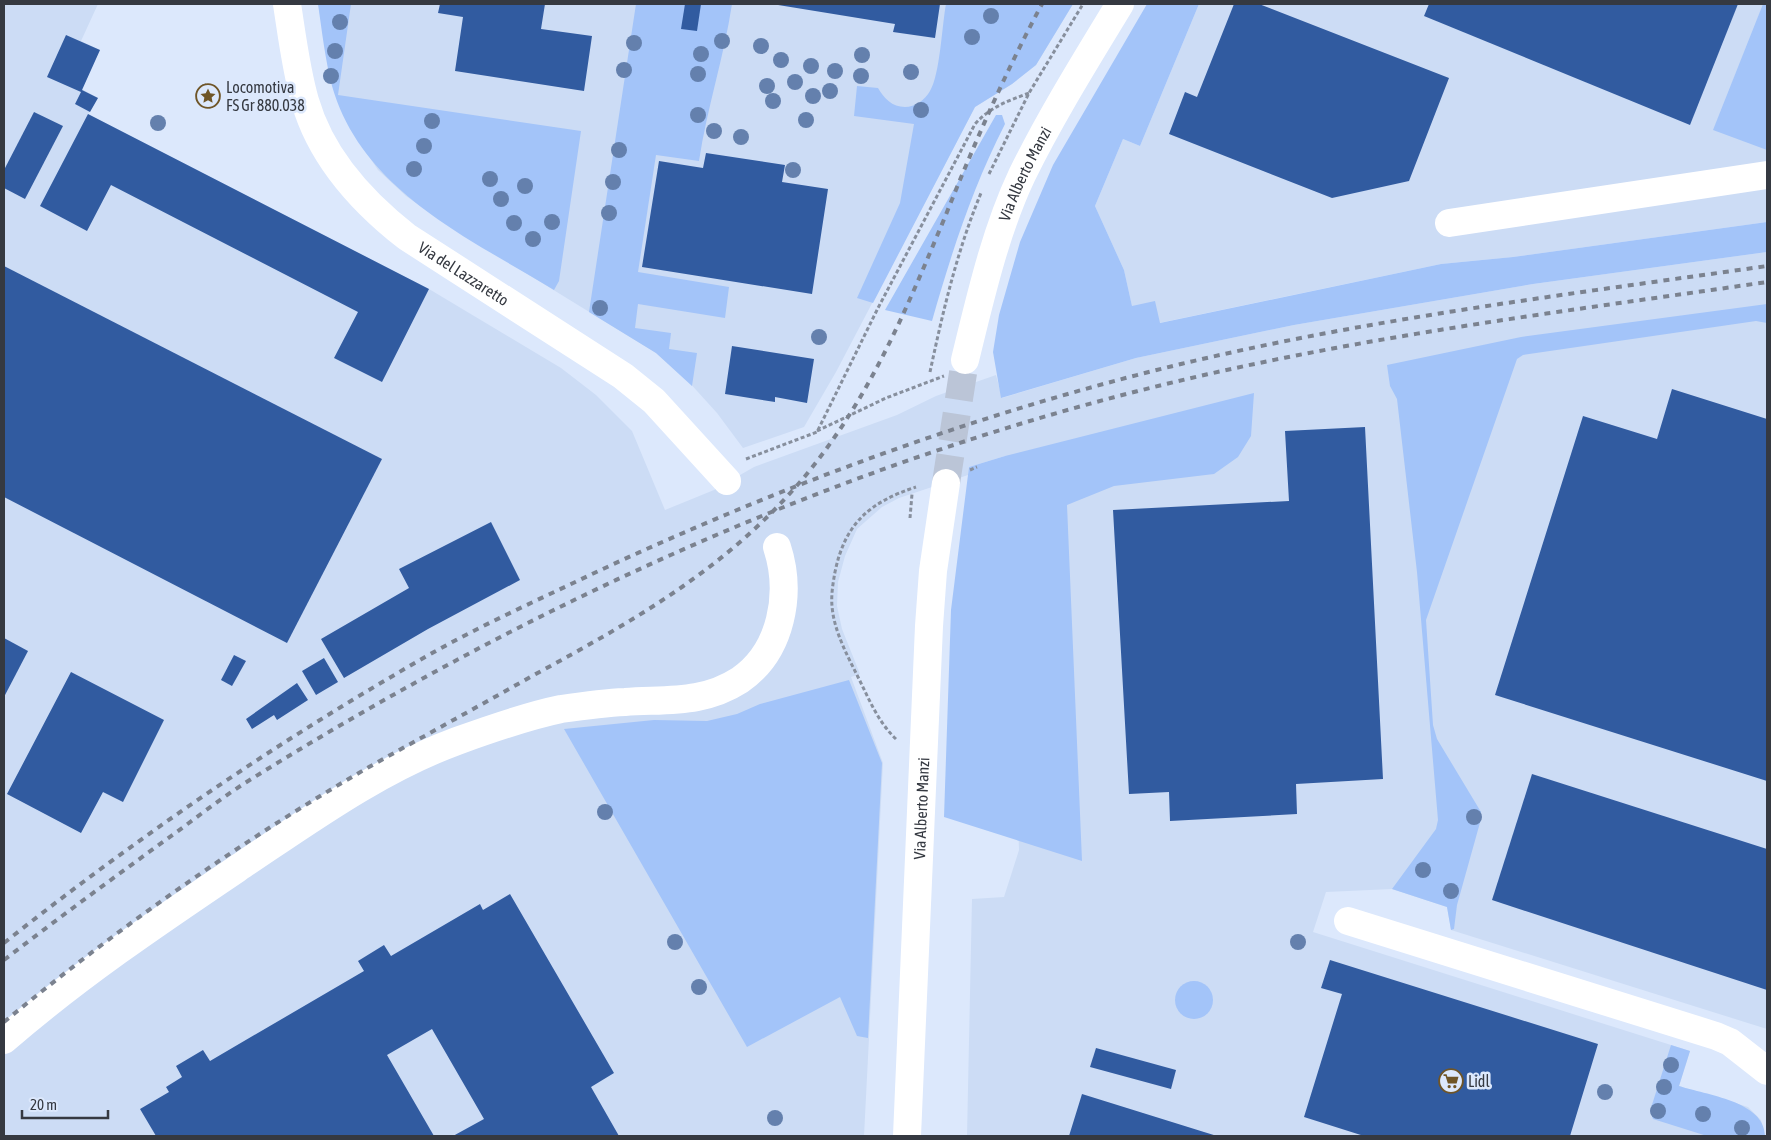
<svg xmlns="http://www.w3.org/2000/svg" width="1771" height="1140" font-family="'Asap Condensed',sans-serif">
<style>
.built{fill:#ccdcf5}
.green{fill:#a3c4f9}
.building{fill:#315ba0}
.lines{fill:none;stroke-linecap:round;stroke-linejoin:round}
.major-tunnel{stroke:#bbc5d7;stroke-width:28;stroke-dasharray:28 14;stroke-linecap:butt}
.path{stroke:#878f9d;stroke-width:3;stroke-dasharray:4 2.5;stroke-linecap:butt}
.minor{stroke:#fff;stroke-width:28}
.major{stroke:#fff;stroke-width:28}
.rail{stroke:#7b828f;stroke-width:4;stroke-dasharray:6 6;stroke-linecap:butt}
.tree{fill:#6480ad}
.labels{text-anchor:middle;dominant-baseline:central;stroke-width:5;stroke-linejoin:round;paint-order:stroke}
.poi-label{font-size:16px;fill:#353941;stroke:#dce8fc;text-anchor:start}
.street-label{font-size:16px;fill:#353941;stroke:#dce8fc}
</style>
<rect width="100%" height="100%" fill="#dce8fc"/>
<g class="built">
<path d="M4,4H98L81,41L100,50L82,89L98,98L88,114L429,289L561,368L596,395L632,431L665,510L714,490L754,467L897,415L936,396L996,375L1002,398L1136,358L1294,325L1533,284L1767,252V1029L1451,930L1447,907L1392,889L1326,892L1313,932L1690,1051L1679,1086L1748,1107L1761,1120L1765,1136H967L972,899L1004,897L1019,850L1005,456L969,467L968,475L899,498L882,507L857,529L845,556L838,582L837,606L842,629L860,674L851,677L883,763L864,1136H4Z"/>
<path d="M318,4H1073L1036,65L1012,84L975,107L836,372L804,427L743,448L717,413L688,381L656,353L443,222L406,196L378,170L352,131L333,87Z"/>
<path d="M1199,4H1767V222L1513,257L1441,264L1159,323L1132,306L1124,270L1095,206L1123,139L1140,146Z"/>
</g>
<g class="green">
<path d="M318,4H351L338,95L581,131L559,281L554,290C469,238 362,191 332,86C325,59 322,31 318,4Z"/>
<path d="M636,4H732C724,57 707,108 699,161L656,155L638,272L729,287L725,318L638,304L635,328L671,333L669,349L697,353L692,386L656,353L589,312Z"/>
<path d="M946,4H1073L1036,65L1012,84L975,107L873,303L857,298L900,203L914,124L854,116L857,86L878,88C884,98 892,107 905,107C915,107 925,100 930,91C940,75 942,25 946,4Z"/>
<path d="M1147,4H1199L1140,146L1123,139L1095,206L1124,270L1132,306L1155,301L1160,323L1441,264L1513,257L1767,222V252L1533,284L1294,325L1136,358L1001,398L993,352L999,315L1020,242L1053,165Z"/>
<path d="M1763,4H1767V150L1713,130Z"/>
<path d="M996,115H1002L1005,124C972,189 952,251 932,321L885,310Z"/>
<path d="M1767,304V323L1756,321L1523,355L1517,359L1426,620L1433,725L1437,739L1481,812V819L1457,905L1454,929L1451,930L1447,907L1392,889L1436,829L1438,820L1417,572L1397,399L1390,386L1387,365L1521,337Z"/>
<path d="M1254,393L1251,436L1238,457L1214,474L1114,486L1067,505L1082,861L944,817L951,610L969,467L1005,456Z"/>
<path d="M849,680L882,763L868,1038L857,1036L840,997L747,1047L564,729L654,720L707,721L737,714L760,704Z"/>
<circle cx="1194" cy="1000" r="19"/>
<path d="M1671,1045L1690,1051L1679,1086C1706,1095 1765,1101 1765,1136H1707L1653,1119L1650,1111Z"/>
</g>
<g class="building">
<path d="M440,4H545L541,29L592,36L584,91L455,71L463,17L438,13Z"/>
<path d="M685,4H701L697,31L681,29Z"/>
<path d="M772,4H940L935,38L893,32L895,24Z"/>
<path d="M1234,4H1259L1449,78L1409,181L1332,198L1169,134L1185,92L1197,97Z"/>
<path d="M1429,4H1738L1690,125L1424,16Z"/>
<path d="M66,35L100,50L82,90L98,98L90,112L75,104L81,92L47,77Z"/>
<path d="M34,112L63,126L25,199L4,188V170Z"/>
<path d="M88,114L429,289L382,382L334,358L358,312L111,185L87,231L40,206Z"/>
<path d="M706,153L785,165L782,182L828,189L812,294L642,267L659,161L703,168Z"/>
<path d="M4,266L382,459L287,643L4,497Z"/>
<path d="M732,346L814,359L807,403L775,397V402L725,394Z"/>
<path d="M1672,389L1767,419V781L1495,695L1583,416L1657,439Z"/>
<path d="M1365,427L1383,779L1296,784L1297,814L1170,821L1169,792L1129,794L1113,510L1289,501L1285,431Z"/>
<path d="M491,522L520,580L428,629L344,678L321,639L409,588L399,569Z"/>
<path d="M4,638L28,651L4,697Z"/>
<path d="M234,655L246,661L232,686L221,680Z"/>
<path d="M324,658L338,682L316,695L302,671Z"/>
<path d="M71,672L164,720L123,802L103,792L81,833L7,794Z"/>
<path d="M297,683L308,700L277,720L274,715L252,729L246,719Z"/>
<path d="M1532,774L1767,849V990L1492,900Z"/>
<path d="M510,894L614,1073L591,1087L619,1136H453L484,1119L432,1029L387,1055L434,1136H156L140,1109L169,1092L166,1087L182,1077L176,1066L203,1050L210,1061L364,971L358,961L384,945L391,956L480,904L483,910Z"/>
<path d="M1330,960L1598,1044L1570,1136H1364L1304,1117L1342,994L1321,988Z"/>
<path d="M1096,1048L1176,1070L1171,1089L1090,1067Z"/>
<path d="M1082,1094L1204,1132L1217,1136H1069Z"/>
</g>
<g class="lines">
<path class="major-tunnel" d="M946,483L965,360"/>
<g class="path">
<path d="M989,174L1029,93L1083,4"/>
<path d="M930,372C943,311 957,251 981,193"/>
<path d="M817,431L886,398L944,376"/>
<path d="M746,459L817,432L878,308L975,124C990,107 1008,101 1029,93"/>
<path d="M970,470L977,467"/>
<path d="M910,518L912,494"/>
<path d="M896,739C878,722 869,699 858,677C847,655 834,631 832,606C831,595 833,583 835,572C845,523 870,502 916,487"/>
</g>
<g class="minor">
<path id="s1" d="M287,4C292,36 296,70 305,101C321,157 362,202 407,237L623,376L654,401L727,481"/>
<path d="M1449,223L1767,175"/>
<path d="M1348,921L1716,1036L1730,1042L1767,1071"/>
<path d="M4,1040C80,974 164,918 247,862C314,817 381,769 457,741C490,729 527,716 561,709C582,706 604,703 625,702C667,699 703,704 740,680C782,651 792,593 777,547"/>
</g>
<g class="major">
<path id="s2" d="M965,360C980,299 995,232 1022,175C1051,116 1086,60 1120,4"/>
<path id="s3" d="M907,1136L929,626L933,571L946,483"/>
</g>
<g class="rail">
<path d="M204,84L211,108"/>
<path d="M4,943C140,835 283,738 434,652C484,624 538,600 590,575C767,492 951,423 1141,374C1346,321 1558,296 1767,266"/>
<path d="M4,960C60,917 117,875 174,834C200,815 225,795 253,778C529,606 833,467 1150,388C1353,337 1561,312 1767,282"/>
<path d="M4,1022C118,928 241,841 369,767C424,736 479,706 534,675C637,619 729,567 806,475C871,396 906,310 945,217C974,144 1005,73 1042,4"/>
</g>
</g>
<g class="tree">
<circle cx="991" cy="16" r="8"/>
<circle cx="340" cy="22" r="8"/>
<circle cx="972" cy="37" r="8"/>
<circle cx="722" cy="41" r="8"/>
<circle cx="634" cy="43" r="8"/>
<circle cx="761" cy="46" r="8"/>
<circle cx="335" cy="51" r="8"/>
<circle cx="701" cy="54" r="8"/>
<circle cx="862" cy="55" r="8"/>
<circle cx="781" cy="60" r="8"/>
<circle cx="811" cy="66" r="8"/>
<circle cx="624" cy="70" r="8"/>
<circle cx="835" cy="71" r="8"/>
<circle cx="911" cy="72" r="8"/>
<circle cx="698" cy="74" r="8"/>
<circle cx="331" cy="76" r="8"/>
<circle cx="861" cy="76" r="8"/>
<circle cx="795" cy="82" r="8"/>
<circle cx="767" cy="86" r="8"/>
<circle cx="830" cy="91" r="8"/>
<circle cx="813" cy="96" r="8"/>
<circle cx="773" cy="101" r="8"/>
<circle cx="921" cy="110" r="8"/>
<circle cx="698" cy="115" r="8"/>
<circle cx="806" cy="120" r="8"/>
<circle cx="432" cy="121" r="8"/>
<circle cx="158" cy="123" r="8"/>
<circle cx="714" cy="131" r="8"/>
<circle cx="741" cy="137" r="8"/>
<circle cx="424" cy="146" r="8"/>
<circle cx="619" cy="150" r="8"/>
<circle cx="414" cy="169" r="8"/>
<circle cx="793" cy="170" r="8"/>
<circle cx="490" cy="179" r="8"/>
<circle cx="613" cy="182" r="8"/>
<circle cx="525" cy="186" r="8"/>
<circle cx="501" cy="199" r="8"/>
<circle cx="609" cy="213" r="8"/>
<circle cx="552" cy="222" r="8"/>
<circle cx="514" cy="223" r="8"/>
<circle cx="533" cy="239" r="8"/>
<circle cx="600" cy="308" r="8"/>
<circle cx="819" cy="337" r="8"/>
<circle cx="605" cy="812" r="8"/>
<circle cx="1474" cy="817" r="8"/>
<circle cx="1423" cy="870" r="8"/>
<circle cx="1451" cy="891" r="8"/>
<circle cx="675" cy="942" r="8"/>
<circle cx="1298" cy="942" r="8"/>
<circle cx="699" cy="987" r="8"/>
<circle cx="1671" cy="1065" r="8"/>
<circle cx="1664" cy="1087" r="8"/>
<circle cx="1605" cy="1092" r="8"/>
<circle cx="1658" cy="1111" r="8"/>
<circle cx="1703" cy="1114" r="8"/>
<circle cx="775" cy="1118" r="8"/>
<circle cx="1742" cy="1128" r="8"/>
</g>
<defs>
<g id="sight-ring" transform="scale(1.25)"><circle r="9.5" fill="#dce8fc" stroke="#6f5527" stroke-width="1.5"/><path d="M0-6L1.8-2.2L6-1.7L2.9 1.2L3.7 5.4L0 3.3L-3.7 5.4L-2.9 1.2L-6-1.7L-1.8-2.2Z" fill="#6f5527"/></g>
<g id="supermarket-ring" transform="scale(1.25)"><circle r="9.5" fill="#dce8fc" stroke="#6f5527" stroke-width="1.5"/><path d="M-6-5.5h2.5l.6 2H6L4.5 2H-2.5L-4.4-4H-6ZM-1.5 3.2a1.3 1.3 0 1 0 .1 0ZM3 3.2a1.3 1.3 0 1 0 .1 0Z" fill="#6f5527"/></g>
</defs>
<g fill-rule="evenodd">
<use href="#sight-ring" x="208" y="96"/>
<use href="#supermarket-ring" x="1451" y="1081"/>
</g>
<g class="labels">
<g class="poi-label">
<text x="226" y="87">Locomotiva<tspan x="226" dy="18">FS Gr 880.038</tspan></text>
<text x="1468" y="1081">Lidl</text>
</g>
<g class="street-label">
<text stroke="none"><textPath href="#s2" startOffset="196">Via Alberto Manzi</textPath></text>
<text stroke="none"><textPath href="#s1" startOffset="339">Via del Lazzaretto</textPath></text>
<text stroke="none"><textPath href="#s3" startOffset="328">Via Alberto Manzi</textPath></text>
</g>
</g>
<rect width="1771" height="1140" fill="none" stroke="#353941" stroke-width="10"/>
<path d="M22 1110v8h86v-8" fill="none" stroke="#353941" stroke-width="2.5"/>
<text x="30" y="1110" font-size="15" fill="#353941" stroke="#dce8fc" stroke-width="4" paint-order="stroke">20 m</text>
</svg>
